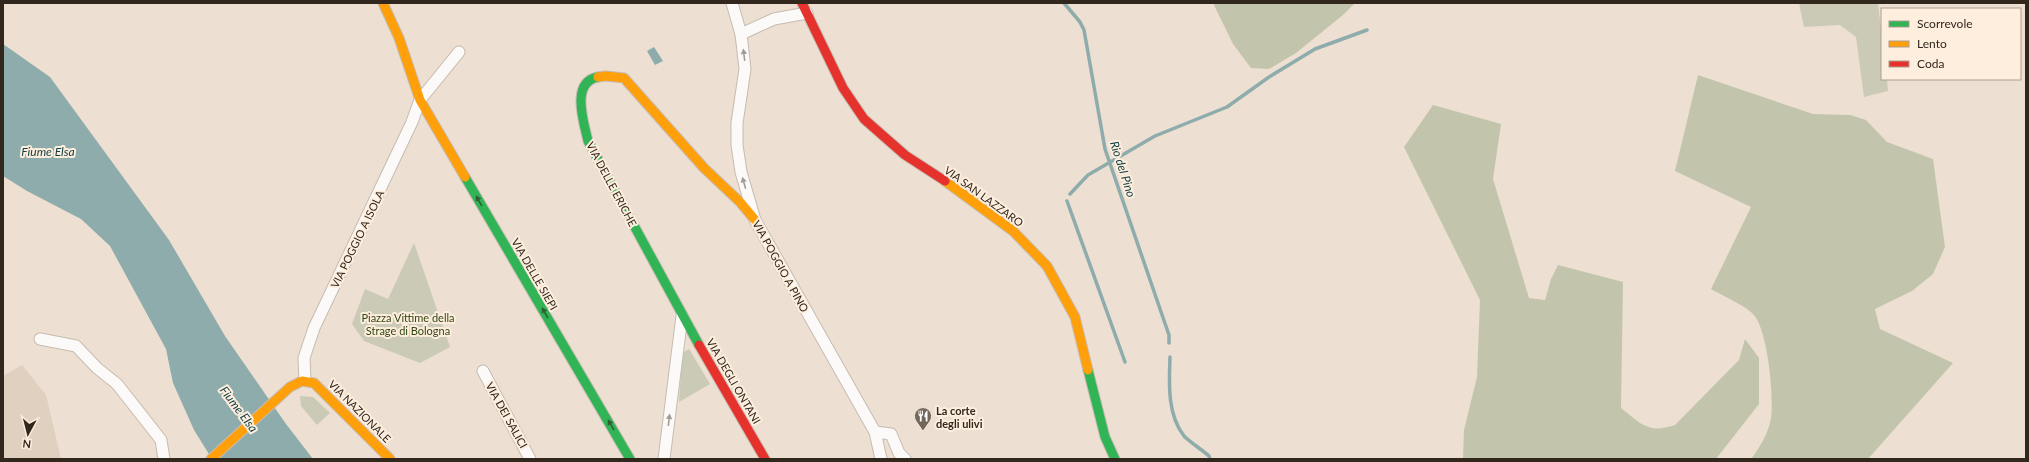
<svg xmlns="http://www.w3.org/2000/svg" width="2029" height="462" font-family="Lato,sans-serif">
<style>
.industrial{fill:#dfd0c0}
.green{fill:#cacab7}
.forest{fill:#c2c5ac}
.water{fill:#8facad}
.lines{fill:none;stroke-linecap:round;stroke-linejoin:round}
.stream{stroke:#8facad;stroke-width:3.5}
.street-casing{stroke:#c6bcb1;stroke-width:13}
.fast-casing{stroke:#c6bcb1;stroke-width:11}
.slow-casing{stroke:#c6bcb1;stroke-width:11}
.jam-casing{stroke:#c6bcb1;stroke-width:11}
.street{stroke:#fcfaf8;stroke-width:11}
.fast{stroke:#30b455;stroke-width:9}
.slow{stroke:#ff9f0a;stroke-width:9}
.jam{stroke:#e5322d;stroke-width:9}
.oneway{fill:#a19b95}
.oneway2{fill:#315f33}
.labels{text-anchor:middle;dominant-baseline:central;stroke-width:4;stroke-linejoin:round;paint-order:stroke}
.street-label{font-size:11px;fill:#31271d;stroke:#feeede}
.park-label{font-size:11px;fill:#314612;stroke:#feeede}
.poi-label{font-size:11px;font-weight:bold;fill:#31271d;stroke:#feeede;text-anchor:start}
.water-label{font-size:12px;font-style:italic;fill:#154247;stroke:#feeede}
</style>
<rect width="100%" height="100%" fill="#eddfd1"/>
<path class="industrial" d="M22,365L46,395L61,459H3V376Z"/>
<g class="green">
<path d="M1799,3H1878L1882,38V79H1887L1888,91L1864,97L1856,37L1840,25L1804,27Z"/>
<path d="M414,243L450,347L420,363L364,341L352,324L365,289L388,299Z"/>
<path d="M689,349L710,384L679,402L682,353Z"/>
<path d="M300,396L313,397L330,413L317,425L301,406Z"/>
</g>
<g class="forest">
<path d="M1213,3H1355L1343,15L1296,53L1269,69L1251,68L1233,44Z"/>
<path d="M1698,75L1813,114L1850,115L1866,120L1887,142L1933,159L1945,247L1933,274L1912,291L1875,309L1880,329L1953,363L1868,459H1751C1759,449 1769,432 1771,418C1774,398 1768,329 1753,314C1746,306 1721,295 1711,289L1751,207L1675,171Z"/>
<path d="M1433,105L1501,124L1493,179L1529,298L1545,300L1551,279L1558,265L1623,282L1621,408C1642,424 1647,434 1675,425L1739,360L1745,339L1759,358V404L1716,459H1463L1464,430L1477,377L1480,300L1404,147Z"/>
</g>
<g class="water">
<path d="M3,44L50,77L169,240L225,336L286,424L313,459H212L194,430L173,383L166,349L110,246L81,219L27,191L3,176Z"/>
<path d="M654,47L663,61L655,65L647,51Z"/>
</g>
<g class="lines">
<g class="stream">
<path d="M1064,3L1080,22L1084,30L1105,149L1169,335V343"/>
<path d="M1070,194L1088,175L1155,136L1227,107L1269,77L1315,49L1367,30"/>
<path d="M1067,201L1125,362"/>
<path d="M1170,357C1169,383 1167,414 1184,436C1191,443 1201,449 1209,456L1210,459"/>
</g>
<g class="street-casing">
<g id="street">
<path d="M732,3L741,34L745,69L737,123V145L741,172L755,220L875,432L881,459"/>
<path d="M741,34L774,19L807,13"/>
<path d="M40,339L76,346L97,368L117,384L161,440L164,459"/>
<path d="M483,371L530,459"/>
<path d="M305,380L304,358L314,328L412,122L420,100L459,52"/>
<path d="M875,432L891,434L899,453L905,459"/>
<path d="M664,459L682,316"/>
</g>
</g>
<g class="fast-casing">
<g id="fast">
<path d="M598,77C570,82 584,123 588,141L699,345"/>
<path d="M465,177L630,459"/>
<path d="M1088,370L1105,437L1115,459"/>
</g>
</g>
<g class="slow-casing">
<g id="slow">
<path d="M383,3L399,38L420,100L465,177"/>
<path d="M598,77L606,76L624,78L704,168L740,202L755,220"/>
<path d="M945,181L1013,231L1047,266L1075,317L1088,370"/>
<path d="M211,459L290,387L302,381L314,383L390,459"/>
</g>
</g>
<g class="jam-casing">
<g id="jam">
<path d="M802,3L843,88L864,119L905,155L945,181"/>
<path d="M699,345L765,459"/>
</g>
</g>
<use href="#street" class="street"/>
<use href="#fast" class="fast"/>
<use href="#slow" class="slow"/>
<use href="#jam" class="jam"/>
</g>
<defs><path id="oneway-solid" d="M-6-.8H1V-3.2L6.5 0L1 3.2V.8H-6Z"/></defs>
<g class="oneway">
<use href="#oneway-solid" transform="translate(744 55) rotate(-97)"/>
<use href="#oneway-solid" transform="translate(744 183) rotate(-106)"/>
<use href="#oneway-solid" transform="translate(669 420) rotate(-83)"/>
</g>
<g class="oneway2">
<use href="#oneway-solid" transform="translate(479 201) rotate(-120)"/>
<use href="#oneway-solid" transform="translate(545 313) rotate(-120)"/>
<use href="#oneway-solid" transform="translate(611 425) rotate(-120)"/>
</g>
<defs>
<g id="restaurant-pin" transform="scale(0.9)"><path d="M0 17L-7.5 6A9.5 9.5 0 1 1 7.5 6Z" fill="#73675c" stroke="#feeede"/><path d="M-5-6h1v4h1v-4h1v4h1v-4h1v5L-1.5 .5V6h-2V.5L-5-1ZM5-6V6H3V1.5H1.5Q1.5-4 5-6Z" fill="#fff"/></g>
</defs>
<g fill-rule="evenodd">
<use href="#restaurant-pin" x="923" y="416"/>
</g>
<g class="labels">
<g class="street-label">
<text transform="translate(612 184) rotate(62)">VIA DELLE ERICHE</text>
<text transform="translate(984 196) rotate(36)">VIA SAN LAZZARO</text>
<text transform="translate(357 239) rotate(-64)">VIA POGGIO A ISOLA</text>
<text transform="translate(781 266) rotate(61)">VIA POGGIO A PINO</text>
<text transform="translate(535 274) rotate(60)">VIA DELLE SIEPI</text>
<text transform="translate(734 381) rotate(60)">VIA DEGLI ONTANI</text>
<text transform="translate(360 411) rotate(45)">VIA NAZIONALE</text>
<text transform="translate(507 415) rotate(61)">VIA DEI SALICI</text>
</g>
<g class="park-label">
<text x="408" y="317">Piazza Vittime della<tspan x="408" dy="13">Strage di Bologna</tspan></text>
</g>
<g class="poi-label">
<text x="936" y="410">La corte<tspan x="936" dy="13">degli ulivi</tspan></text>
</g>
<g class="water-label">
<text x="48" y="151">Fiume Elsa</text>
<text transform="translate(1123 169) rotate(72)">Rio del Pino</text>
<text transform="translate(239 409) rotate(53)">Fiume Elsa</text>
</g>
</g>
<rect width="2029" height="462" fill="none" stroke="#31271d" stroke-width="8"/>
<rect x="1881" y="8" width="140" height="72" fill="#feeede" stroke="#ac9e91"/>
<rect x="1889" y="21" width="20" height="6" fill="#30b455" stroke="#ac9e91"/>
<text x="1917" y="28" font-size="12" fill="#31271d">Scorrevole</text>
<rect x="1889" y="41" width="20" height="6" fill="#ff9f0a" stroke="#ac9e91"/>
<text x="1917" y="48" font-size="12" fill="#31271d">Lento</text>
<rect x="1889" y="61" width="20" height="6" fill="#e5322d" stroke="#ac9e91"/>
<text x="1917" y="68" font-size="12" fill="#31271d">Coda</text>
<g transform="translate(28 434) rotate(187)" stroke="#feeede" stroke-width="3" paint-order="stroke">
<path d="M0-3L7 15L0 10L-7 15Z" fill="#31271d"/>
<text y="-6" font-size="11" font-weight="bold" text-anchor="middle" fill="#31271d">N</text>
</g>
</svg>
